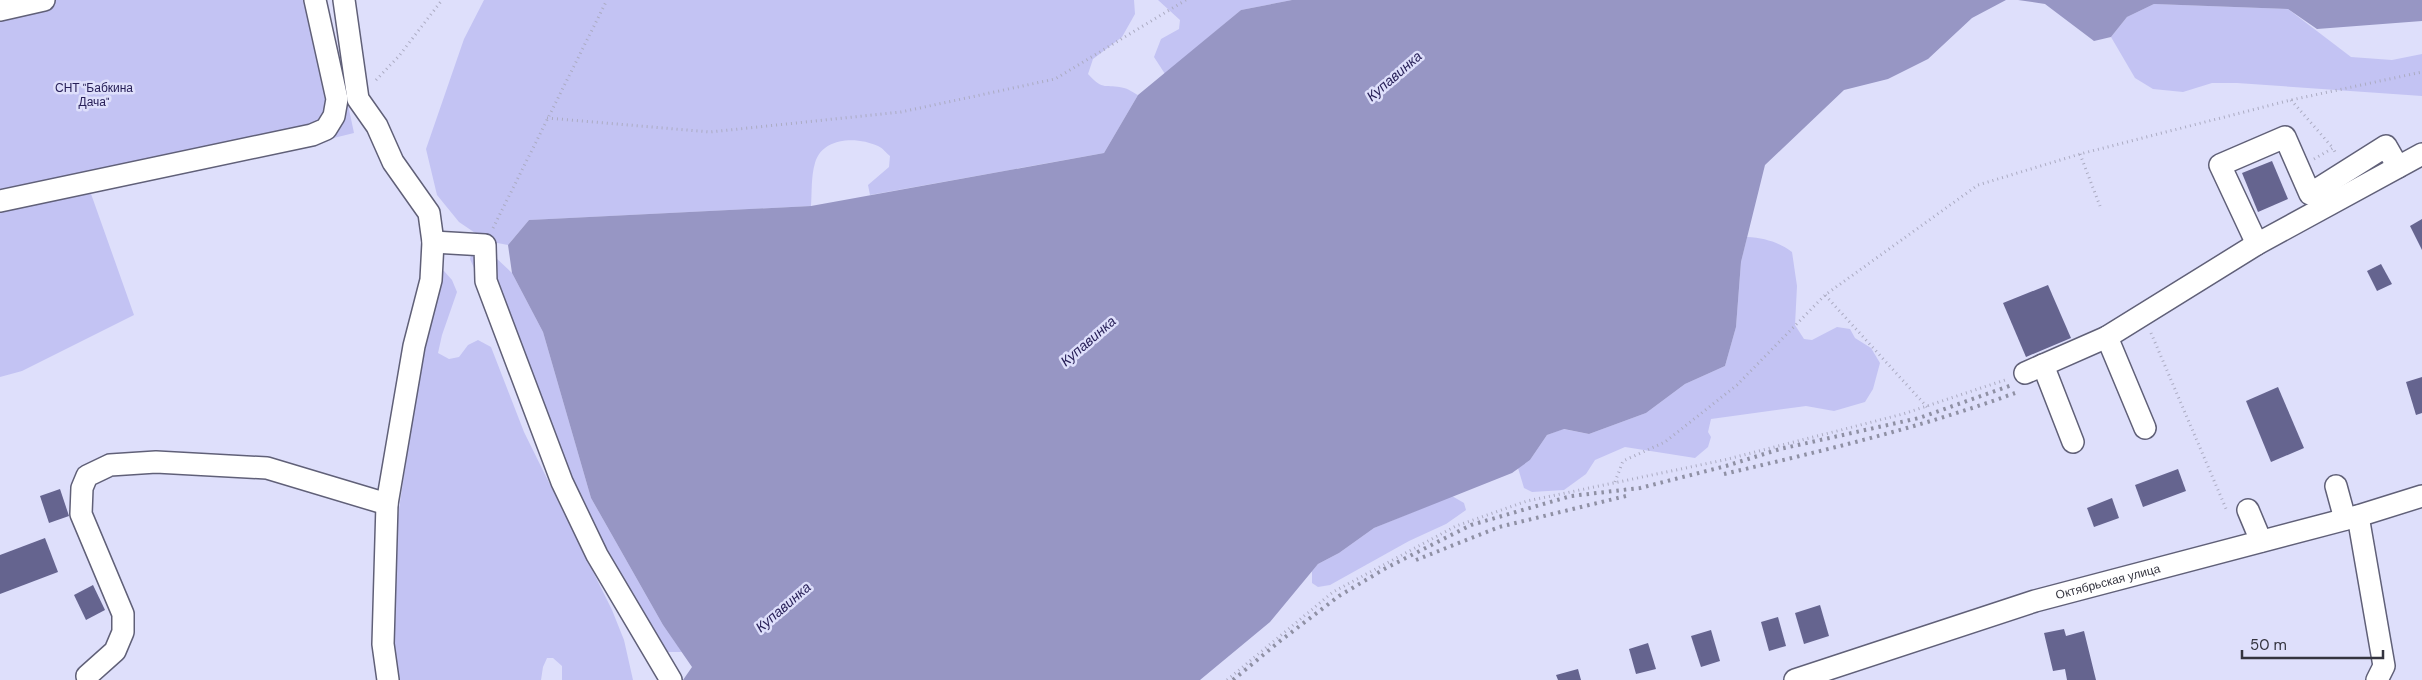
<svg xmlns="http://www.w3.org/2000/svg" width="2422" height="680" font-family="'DM Sans',sans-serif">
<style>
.green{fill:#c3c3f3}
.water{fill:#9796c4}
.building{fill:#65648f}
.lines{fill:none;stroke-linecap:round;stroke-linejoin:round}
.minor-casing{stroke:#606078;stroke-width:24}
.path{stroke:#ababc2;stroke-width:3;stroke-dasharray:1 4;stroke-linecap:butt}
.minor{stroke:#fff;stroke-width:21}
.rail{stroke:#8f90a4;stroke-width:4;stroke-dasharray:2.5 5;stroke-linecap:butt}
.labels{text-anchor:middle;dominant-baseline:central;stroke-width:5;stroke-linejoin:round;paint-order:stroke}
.park-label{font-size:12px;fill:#282058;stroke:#dedffb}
.street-label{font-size:12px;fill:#34343f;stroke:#dedffb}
.water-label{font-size:14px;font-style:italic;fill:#292159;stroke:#dedffb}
</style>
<rect width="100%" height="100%" fill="#dedffb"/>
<g class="green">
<path d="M0,0H326L354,133L203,170L90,191L134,315L22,371L0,377Z"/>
<path d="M484,0H1134L1135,14L1122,37L1093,59L1088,74C1104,92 1105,83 1124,88C1129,89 1134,93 1138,95L1104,153L870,195L868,185L889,167L890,156C886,153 883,148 878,146C857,136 822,137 815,163C811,176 812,192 811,206L529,220L508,245L487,241L459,222L437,195L426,149L464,39Z"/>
<path d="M1158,0H1292L1241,10L1165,74L1154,57L1161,39L1179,29L1180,20Z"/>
<path d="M2154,4L2288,9L2351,57L2392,60L2422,54V96L2237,83H2212L2183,92L2153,89L2135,78L2111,37L2127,17Z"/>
<path d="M1747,237C1765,238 1778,242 1792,252L1797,286L1795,325L1804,339L1812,340L1837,327L1850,329L1855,338L1871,348L1880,363L1873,389L1865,402L1834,411L1806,406L1711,419L1708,432L1711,437L1708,447L1695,458L1625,447L1595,460L1586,474L1564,490L1532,492L1524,488L1518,468L1530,460L1547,435L1563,429L1589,434L1646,413L1685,384L1725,366L1736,327L1741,262Z"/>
<path d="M472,252L495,257L512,273L543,332L591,498L663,625L682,652H663L582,512L470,259Z"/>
<path d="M434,271H444L452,280L457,292L442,335L438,353L449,359L459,357L468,345L478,340L491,347L524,432L612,610L624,640L633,680H562V666L553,658H547L543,667L541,680H399L391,635L393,550Z"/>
<path d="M1452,496L1464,503L1466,510L1446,524L1409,541L1330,585L1318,587L1312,583V571L1318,564L1339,553L1374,528Z"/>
</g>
<g class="water">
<path d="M1292,0H2006L1972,18L1928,59L1888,79L1844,90L1765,165L1741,262L1736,327L1725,366L1685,384L1646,413L1589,434L1564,429L1547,435L1530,460L1512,473L1374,528L1339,553L1318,564L1270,622L1200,680H683L692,667L663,625L591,498L543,332L512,273L508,245L529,220L811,206L1104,153L1138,95L1241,10Z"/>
<path d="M2018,0H2422V21L2317,29L2288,9L2154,4L2127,17L2111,37L2094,41L2045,4Z"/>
</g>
<g class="building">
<path d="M2272,161L2288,199L2258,212L2242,173Z"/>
<path d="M2422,219V250L2410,226Z"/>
<path d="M2381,264L2392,284L2377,291L2367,271Z"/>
<path d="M2048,285L2071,338L2026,357L2003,303Z"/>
<path d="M2422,377V413L2416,415L2406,382Z"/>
<path d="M2278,387L2304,448L2271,462L2246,401Z"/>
<path d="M2178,469L2186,491L2143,507L2135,485Z"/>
<path d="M60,489L69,516L49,523L40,496Z"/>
<path d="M2112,498L2119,518L2094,527L2087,508Z"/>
<path d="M45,538L58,572L0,594V555Z"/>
<path d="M93,585L105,610L86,620L74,595Z"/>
<path d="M1820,605L1829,636L1804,644L1795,613Z"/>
<path d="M1778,617L1786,646L1769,651L1761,622Z"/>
<path d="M2064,629L2066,636L2084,631L2096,680H2067L2065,669L2053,671L2044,633Z"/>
<path d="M1711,630L1720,661L1701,667L1691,636Z"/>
<path d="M1648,643L1656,669L1636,674L1629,649Z"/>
<path d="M1578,669L1581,680H1558L1556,675Z"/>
</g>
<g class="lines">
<g class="minor-casing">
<g id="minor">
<path d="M344,0L358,99L377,126L393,162L429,213L433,242L431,280L414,346L387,504L383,644L388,680"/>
<path d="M0,10L44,0"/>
<path d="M0,201L312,135L326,129L334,116L337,99L315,0"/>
<path d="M433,242L485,245L486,281L562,482L597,555L671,680"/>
<path d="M2257,244L2220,165L2285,137L2310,194L2386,146L2398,167"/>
<path d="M2107,337L2145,428"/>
<path d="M2043,365L2073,442"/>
<path d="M2025,373L2107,337L2257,244L2422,154"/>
<path d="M2336,486L2345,519"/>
<path d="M2248,510L2261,541"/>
<path d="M2358,516L2384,666L2377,680"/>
<path d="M87,676L115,651L123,632V614L81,514L82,488L87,476L110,465L156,462L267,468L387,504"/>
<path id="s1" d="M1795,680L2035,601L2358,516L2422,496"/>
</g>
</g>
<g class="path">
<path d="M376,80L399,56L442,0"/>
<path d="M2291,100L2333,148"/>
<path d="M547,118L710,132L901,112L1055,79L1186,0"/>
<path d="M2080,154L2100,206"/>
<path d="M2314,159L2333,148L2336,154"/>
<path d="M493,228L607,0"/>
<path d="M2151,333L2227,511"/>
<path d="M1927,407L1825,295L1978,185L2080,154L2291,100L2422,72"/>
<path d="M1615,482L1623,461L1665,442L1737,385L1825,295"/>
<path d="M1227,680L1333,592L1456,526L1527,501L1724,460L1903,414L2008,379"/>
</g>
<use href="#minor" class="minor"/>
<g class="rail">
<path d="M1724,474C1822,451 1920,428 2015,393"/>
<path d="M1416,560L1499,527L1626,496"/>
<path d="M1233,680L1280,641L1339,596L1386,568L1471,525L1571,496L1640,488L1726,466L1780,449L1919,418L2012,385"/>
</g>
</g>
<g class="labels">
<g class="park-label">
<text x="94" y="88">СНТ "Бабкина<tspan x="94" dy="14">Дача"</tspan></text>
</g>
<g class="street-label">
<text stroke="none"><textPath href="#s1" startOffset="328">Октябрьская улица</textPath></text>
</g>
<g class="water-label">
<text transform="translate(1394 76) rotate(-41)">Купавинка</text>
<text transform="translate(1088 341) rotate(-41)">Купавинка</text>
<text transform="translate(783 607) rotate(-41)">Купавинка</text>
</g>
</g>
<path d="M2242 650v8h141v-8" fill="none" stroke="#34343f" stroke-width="2.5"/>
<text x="2250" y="650" font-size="15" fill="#34343f" stroke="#dedffb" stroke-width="4" paint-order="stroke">50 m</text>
</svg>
